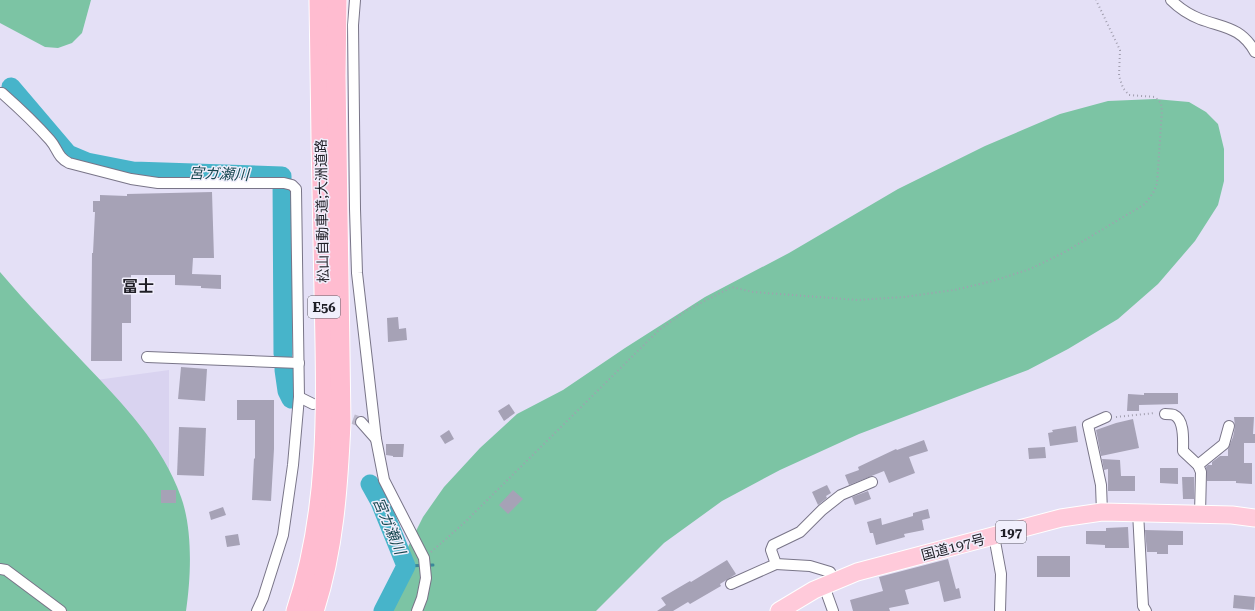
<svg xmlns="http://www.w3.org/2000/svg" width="1255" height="611" font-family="'Roboto Serif','Noto Sans JP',serif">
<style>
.built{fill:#d9d3f0}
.green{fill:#7cc4a4}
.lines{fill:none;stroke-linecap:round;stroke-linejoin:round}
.stream{stroke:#3b8799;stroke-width:3}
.river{stroke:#47b4ca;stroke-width:19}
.building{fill:#a6a2b6}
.minor-tunnel{stroke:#bdb9cc;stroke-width:10;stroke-dasharray:10 5;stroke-linecap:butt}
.minor-casing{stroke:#797588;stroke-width:12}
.trunk-casing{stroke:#fff;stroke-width:19}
.motorway-casing{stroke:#fff;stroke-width:21}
.path{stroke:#a29fb0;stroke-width:2;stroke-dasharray:1 3;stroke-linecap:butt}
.minor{stroke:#fff;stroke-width:10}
.trunk{stroke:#ffcada;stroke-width:17}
.motorway{stroke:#ffbcd0;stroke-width:19}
.labels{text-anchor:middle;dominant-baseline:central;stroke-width:3;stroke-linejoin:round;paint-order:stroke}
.shield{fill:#f1effc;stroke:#5e5d66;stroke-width:1}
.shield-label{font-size:13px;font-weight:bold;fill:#1f1e26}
.street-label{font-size:14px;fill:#1f1e26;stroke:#f1effc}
.water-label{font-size:15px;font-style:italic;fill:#184851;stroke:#f1effc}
.quarter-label{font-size:16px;font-weight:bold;fill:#1f1e26;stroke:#f1effc}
</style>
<rect width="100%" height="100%" fill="#e4e0f6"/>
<path class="built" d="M169,370V518L89,381Z"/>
<g class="green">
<path d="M0,0H91L82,33L72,43L58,48L45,47L0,23Z"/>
<path d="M1155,99L1189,102L1206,112L1218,124L1224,149V181L1218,205L1195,241L1158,284L1118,319L1068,349L1028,370L859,434L780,470L722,501L664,543L596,611H381L383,602L392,585L405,553L423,517L444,487L480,448L517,414L563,390L625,348L705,297L789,253L898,189L985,146L1060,114L1108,101Z"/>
<path d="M0,272C27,304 56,333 84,363C122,403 163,445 181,497C193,530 191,577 186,611H0Z"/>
</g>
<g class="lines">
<path class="stream" d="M406,566L433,565"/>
<g class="river">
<path d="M11,87L68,154L87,162L133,171L282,176L283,354"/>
<path d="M284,370L287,391L291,399"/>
<path d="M370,484L380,502L406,566L383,611"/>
</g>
</g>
<g class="building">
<path d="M212,192L214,258H193L192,274L221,275V289L201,288V286L175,285V275H131V323H122V361H91L92,253H93L95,212H93V201H100V195L127,196V194Z"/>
<path d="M398,317L399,329L406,328L407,340L388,342L387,318Z"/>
<path d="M181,367L207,369L205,401L178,399Z"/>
<path d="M1144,393H1178V404L1139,405V411H1127L1128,394L1144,395Z"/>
<path d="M237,400H274V449L271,501L252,500L254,458L255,459V420H237Z"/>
<path d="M509,404L515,413L504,421L498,411Z"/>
<path d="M1234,417H1254L1253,434H1255V443H1244V463H1252V484L1236,483V481H1207L1206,467L1208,465H1212V462L1220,456H1228V449L1233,437L1235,427Z"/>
<path d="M1133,419L1139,448L1101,456L1096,430L1116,423Z"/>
<path d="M1076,426L1078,442L1050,446L1048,433L1053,432L1052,430Z"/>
<path d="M179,427L206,428L204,476L177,475Z"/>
<path d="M449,430L454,439L445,444L440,436Z"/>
<path d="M924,440L928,451L909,457L915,473L889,483L884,471L849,485L845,475L859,470L858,467L896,449L897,450Z"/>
<path d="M386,444H404L403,457H393V456L386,455Z"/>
<path d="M1045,447L1046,458L1029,459L1028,448Z"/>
<path d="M1102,459L1120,460L1121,476H1135V491H1108V469L1104,470Z"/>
<path d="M1160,468H1178V484L1160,483Z"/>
<path d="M1182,477H1194V499H1183Z"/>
<path d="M827,485L831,493L826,496L827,498L818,505L812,492Z"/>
<rect x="161" y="490" width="15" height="13"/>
<path d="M513,490L523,499L508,514L499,505Z"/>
<path d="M868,491L871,499L855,505L852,497Z"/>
<path d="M223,507L226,515L211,520L209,512Z"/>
<path d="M928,509L930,518L922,520L924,530L904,534L905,537L876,545L873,533H870L867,522L881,518L882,525L913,516V513Z"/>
<path d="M1128,527L1129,548H1105V545L1086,544V531H1106V528Z"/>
<path d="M1145,530L1183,531V545H1168V554H1157V552H1147Z"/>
<path d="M238,534L240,545L227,547L225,536Z"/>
<rect x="1037" y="556" width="33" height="21"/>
<path d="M948,559L956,589L959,588L961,598L944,602L939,581L905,590L909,604L889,608L890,611H853L850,600L883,591L879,577Z"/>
<path d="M727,560L736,574L720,584L721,586L690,604L688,602L673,611H657L666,605L661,598L690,581L691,582Z"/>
<path d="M1234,595L1255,597L1254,610L1233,608Z"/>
</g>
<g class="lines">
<path class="minor-tunnel" d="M339,414L361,422"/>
<g class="minor-casing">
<g id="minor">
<path d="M355,0L353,25L355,209L357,273L376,439L384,480L424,558L426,578L422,598L417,611"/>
<path d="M1171,0C1178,7 1190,15 1200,19C1224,28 1241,27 1255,52"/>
<path d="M0,93H2C19,108 35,123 50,140C58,149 57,157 69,163L131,179L158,183H284L292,185L296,189L299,397L293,465L283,535L263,598L257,611"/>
<path d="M147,357L299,363"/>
<path d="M299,397L313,404"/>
<path d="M1165,414C1168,414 1172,414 1174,415C1185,420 1183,441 1183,451L1198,465L1201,472L1200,514"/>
<path d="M361,422L376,439"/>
<path d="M1198,465L1224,444L1229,426"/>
<path d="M1102,512L1101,485L1088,425L1106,417"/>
<path d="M1138,512L1143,606L1146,611"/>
<path d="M994,536L1001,574L1000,611"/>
<path d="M0,569L6,570L61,611"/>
<path d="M835,581L830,572L810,566L776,564L771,550L773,545L800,532L822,510L841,495L872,482"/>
<path d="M731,584L776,564"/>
<path d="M824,586L833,611"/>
</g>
</g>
<g class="trunk-casing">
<path id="trunk" d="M779,611L814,590L857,572L1061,518L1102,512L1232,515L1255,518"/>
</g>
<g class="motorway-casing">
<g id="motorway">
<path d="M296,611C331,506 326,399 324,290C322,193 320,97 319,0"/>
<path d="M314,611C334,550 338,486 341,423L336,76L337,0"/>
</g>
</g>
<g class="path">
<path d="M1116,417L1155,413"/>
<path d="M431,552L464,523L659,330L687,310L732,287L753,292L858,300L904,297L954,290L993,281L1030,269L1063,253L1145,204L1153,193L1157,184L1162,111L1161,103L1155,97L1129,95L1123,88L1119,76L1120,50L1096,0"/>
</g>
<use href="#minor" class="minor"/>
<use href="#trunk" class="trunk"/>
<use href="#motorway" class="motorway"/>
</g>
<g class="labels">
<g class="shield">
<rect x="308" y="296" width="32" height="22" rx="3"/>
<rect x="996" y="521" width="30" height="22" rx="3"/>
</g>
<g class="shield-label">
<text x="324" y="307">E56</text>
<text x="1011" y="532">197</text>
</g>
<g class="street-label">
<text transform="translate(322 211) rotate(-91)">松山自動車道;大洲道路</text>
<text transform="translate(953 547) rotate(-15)">国道197号</text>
</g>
<g class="water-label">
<text transform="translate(219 174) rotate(2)">宮ガ瀬川</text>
<text transform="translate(389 526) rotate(67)">宮ガ瀬川</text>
</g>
<g class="quarter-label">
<text x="138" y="286">冨士</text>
</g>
</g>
</svg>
